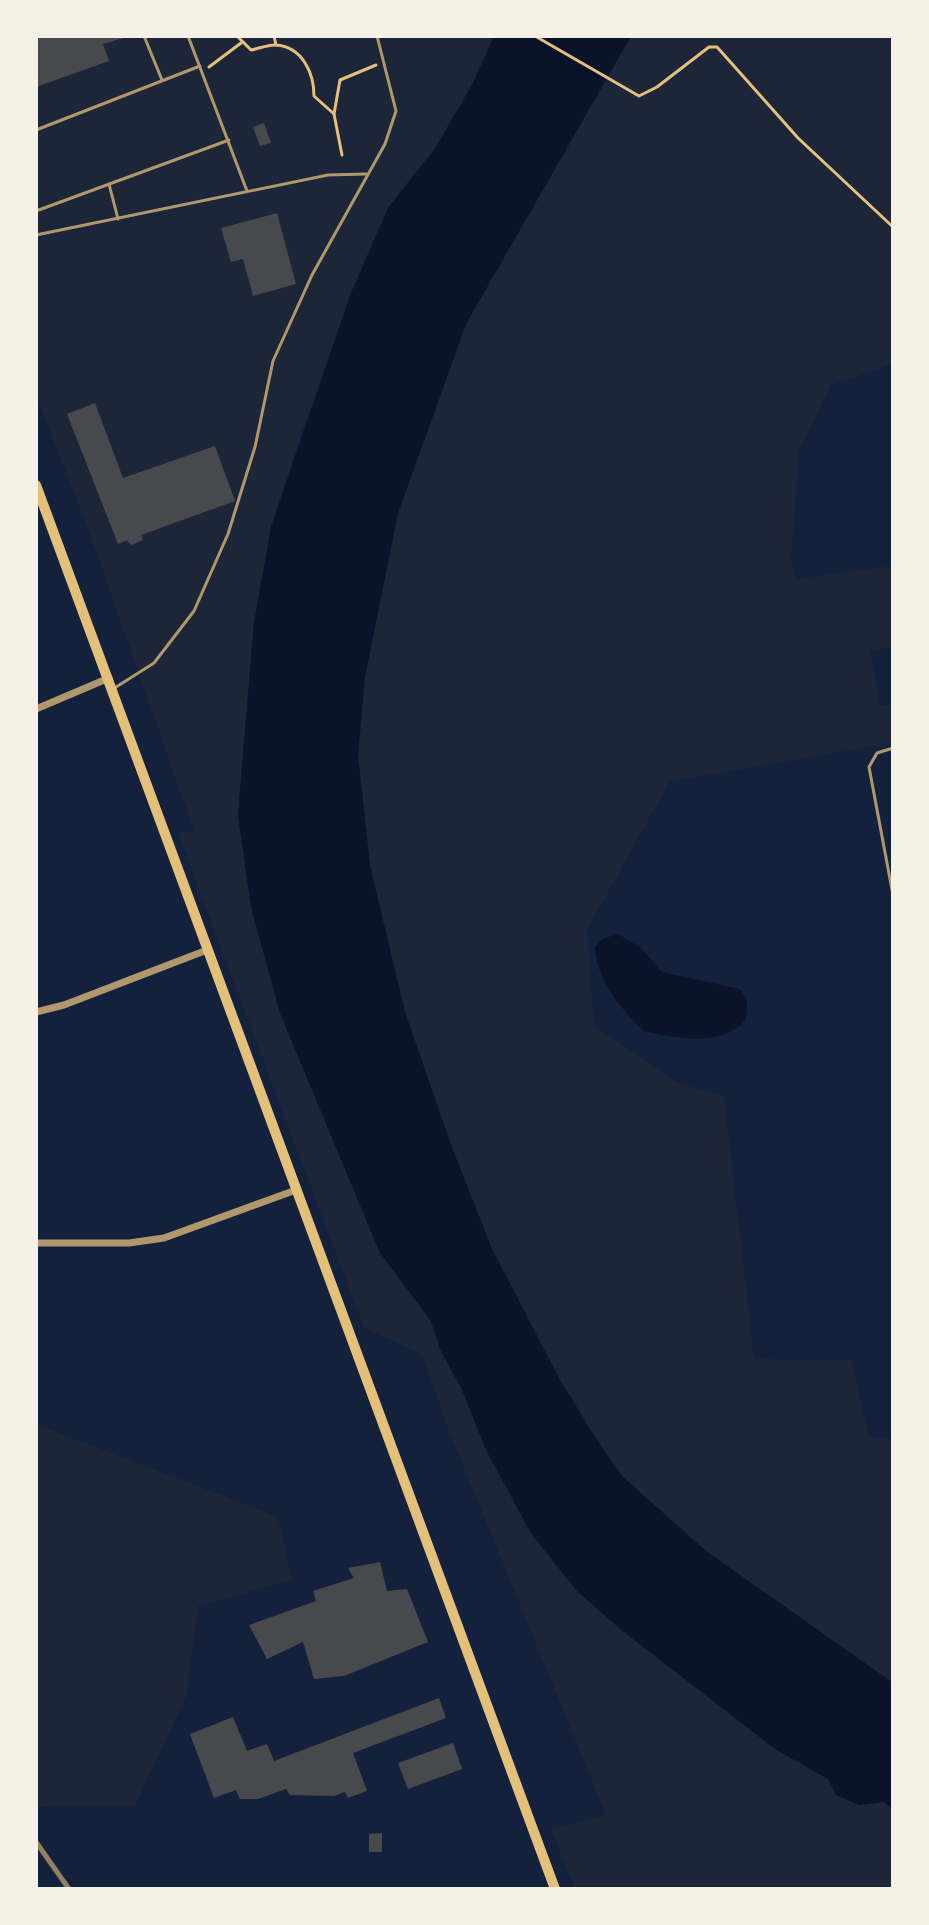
<svg xmlns="http://www.w3.org/2000/svg" width="929" height="1925" font-family="Figtree,sans-serif">
<style>
.green{fill:#1d2539}
.water{fill:#0b132b}
.building{fill:#48494c}
.lines{fill:none;stroke-linecap:round;stroke-linejoin:round}
.path{stroke:#e5c07b;stroke-width:3}
.service{stroke:#b1986c;stroke-width:3}
.minor{stroke:#b1986c;stroke-width:7}
.secondary{stroke:#e5c07b;stroke-width:10}
.rail{stroke:#918062;stroke-width:5}
</style>
<rect width="100%" height="100%" fill="#14213d"/>
<g class="green">
<path d="M36,36H494L473,83L436,147L388,208L351,293L303,429L271,527L254,623L238,815L251,907L280,1013L380,1253L431,1321L440,1349L563,1570L577,1591L775,1749L828,1779L859,1805L884,1802L893,1810V1889H575L551,1829L606,1815L449,1431L422,1354L364,1328L178,833L194,831L88,528L36,395Z"/>
<path d="M631,36H893V364L831,385L799,450L791,561L795,579L893,566V646L870,651L880,706L893,704V743L670,781L587,930L594,1026L676,1082L724,1097L754,1359L851,1360L869,1436L893,1440V1683L706,1551L623,1477L595,1437L560,1380L492,1249L451,1145L405,1012L370,866L358,755L365,677L398,513L466,324Z"/>
<path d="M36,1424L278,1517L292,1580L198,1606L186,1697L135,1806L36,1807Z"/>
</g>
<g class="water">
<path d="M494,36H631L466,324L398,513L365,677L358,755L370,866L405,1012L451,1145L492,1249L560,1380L595,1437L623,1477L706,1551L893,1683V1810L884,1802L859,1805L836,1795L828,1779L775,1749L620,1629L577,1591L532,1535L486,1450L462,1390L440,1349L431,1321L380,1253L280,1013L251,907L238,815L254,623L271,527L351,293L388,208L436,147L473,83Z"/>
<path d="M618,934L640,947L662,972L740,989L747,1000L746,1020C718,1048 678,1038 643,1031C620,1006 597,982 595,947L602,939Z"/>
</g>
<g class="building">
<path d="M36,36H127V37L103,44L109,61L36,87Z"/>
<path d="M264,123L271,143L260,146L253,127Z"/>
<path d="M277,213L296,284L253,296L243,259L231,262L221,228Z"/>
<path d="M95,403L123,478L215,446L235,501L141,535L143,540L131,545L127,540L118,544L67,414Z"/>
<path d="M380,1562L387,1591L407,1589L428,1642L344,1676L314,1679L303,1642L267,1659L249,1625L316,1601L313,1591L354,1578L348,1568Z"/>
<path d="M439,1698L446,1718L353,1753L367,1791L348,1798L345,1792L334,1796L290,1795L286,1789L258,1799H240L236,1790L214,1798L190,1734L233,1717L247,1751L267,1744L274,1761Z"/>
<path d="M453,1743L462,1769L408,1789L398,1763Z"/>
<path d="M382,1833V1852H369V1834Z"/>
</g>
<g class="lines">
<g class="path">
<path d="M237,36L251,50C258,49 269,44 276,45C303,47 314,74 314,96L334,114"/>
<path d="M274,36L276,45"/>
<path d="M535,36L639,96L657,87L709,47H717L798,138L893,227"/>
<path d="M209,67L241,43"/>
<path d="M342,155L334,114L340,80L376,65"/>
</g>
<g class="service">
<path d="M144,36L162,80"/>
<path d="M188,36L247,191"/>
<path d="M36,130L200,66"/>
<path d="M109,184L118,219"/>
<path d="M36,211L229,140"/>
<path d="M36,235L328,175L366,174"/>
<path d="M113,689L154,663L194,611L228,534L255,447L273,361L312,275L385,144L396,111L377,36"/>
<path d="M893,748L877,753L869,767L893,895"/>
</g>
<g class="minor">
<path d="M36,709L109,678"/>
<path d="M36,1012L64,1005L207,950"/>
<path d="M36,1243H129L164,1238L296,1190"/>
</g>
<path class="secondary" d="M36,485L555,1889"/>
<path class="rail" d="M36,1842L69,1889"/>
</g>
<rect width="929" height="1925" fill="none" stroke="#f6f1e7" stroke-width="76"/>
</svg>
